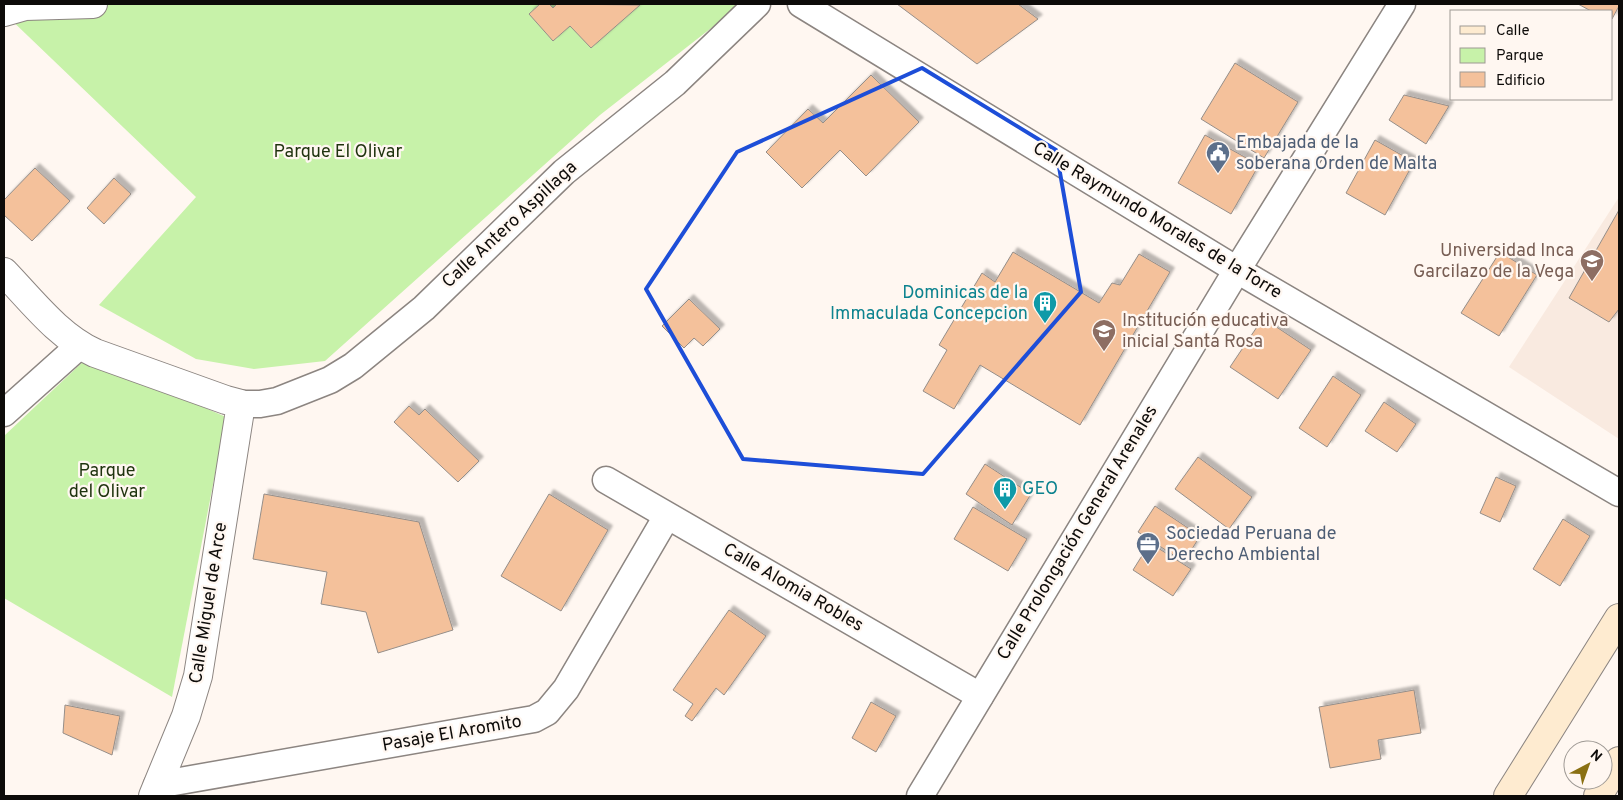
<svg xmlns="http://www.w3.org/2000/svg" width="1623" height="800" font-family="Overpass,sans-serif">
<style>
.built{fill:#f9eae0}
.green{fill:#c7f2a9}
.building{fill:#f4c19b;stroke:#958e89;filter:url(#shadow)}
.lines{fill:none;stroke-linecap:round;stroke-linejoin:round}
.minor-casing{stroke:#8c8581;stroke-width:29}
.tertiary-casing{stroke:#8c8581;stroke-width:30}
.secondary-casing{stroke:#8c8581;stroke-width:30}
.minor{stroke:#fff;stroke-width:26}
.tertiary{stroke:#fff;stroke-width:28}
.secondary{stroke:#feebd0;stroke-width:28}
.marked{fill:none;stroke:#1d4ed8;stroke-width:4;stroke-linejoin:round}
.labels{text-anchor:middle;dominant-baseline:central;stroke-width:4.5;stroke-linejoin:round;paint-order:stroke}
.service-label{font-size:18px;fill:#4e5e75;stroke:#fff7f1;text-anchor:start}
.park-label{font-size:18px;fill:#1f330e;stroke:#fff7f1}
.street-label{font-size:18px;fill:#0d0b09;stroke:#fff7f1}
.education-label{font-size:18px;fill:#785e54;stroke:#fff7f1;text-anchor:end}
.culture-label{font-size:18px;fill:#0d838f;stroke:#fff7f1;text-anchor:end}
</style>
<defs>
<filter id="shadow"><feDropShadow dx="4.5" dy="-4.5" stdDeviation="1" flood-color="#0004"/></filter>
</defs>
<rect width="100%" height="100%" fill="#fff7f1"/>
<path class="built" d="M1619,197V439L1509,367Z"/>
<g class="green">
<path d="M4,4H742L600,115L325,361L254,369L196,359L99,305L196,197L4,13Z"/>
<path d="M88,357L226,417L172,697L4,598V436Z"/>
</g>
<g class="building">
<path d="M540,4H549L553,8L557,4L640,5L591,48L570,26L553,41L529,14Z"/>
<path d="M897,4H1018L1038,19L977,64Z"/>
<path d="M1578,4H1619V6L1612,19V11H1591Z"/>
<path d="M1235,63L1298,102L1264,158L1201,119Z"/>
<path d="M871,75L919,122L866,176L840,150L802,188L766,152L808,109L823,123Z"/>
<path d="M1404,95L1449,106L1426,144L1389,120Z"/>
<path d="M1205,135L1259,165L1231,214L1178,183Z"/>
<path d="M1375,140L1414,162L1385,215L1346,193Z"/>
<path d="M35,168L70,201L32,241L4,215V200Z"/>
<path d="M114,178L131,194L104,224L87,208Z"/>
<path d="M1619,210V309L1609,322L1569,298Z"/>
<path d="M1013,252L1099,303L1112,283L1120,285L1139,254L1170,272L1080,425L980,365L954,409L923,391L947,350L939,345L982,273L995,282Z"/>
<path d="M1500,252L1537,275L1499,336L1461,313Z"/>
<path d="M689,299L720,329L703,346L694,338L684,348L662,326Z"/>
<path d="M1263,318L1311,350L1278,399L1230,367Z"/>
<path d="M1333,376L1361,395L1327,447L1299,428Z"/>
<path d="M1384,402L1416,424L1397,452L1365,431Z"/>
<path d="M409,406L419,415L425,409L479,461L458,482L394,422Z"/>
<path d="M1198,457L1252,497L1229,529L1175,489Z"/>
<path d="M985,464L1031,494L1012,525L966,494Z"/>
<path d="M1496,477L1516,486L1500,522L1480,513Z"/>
<path d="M264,494L419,522L453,630L378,653L366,612L321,604L327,572L253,559Z"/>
<path d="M549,494L608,530L561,611L501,576Z"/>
<path d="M1155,506L1200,536L1184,562L1138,532Z"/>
<path d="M973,507L1027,539L1008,571L954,539Z"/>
<path d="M1563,519L1590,536L1560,586L1533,569Z"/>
<path d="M1150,543L1191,569L1173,596L1133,570Z"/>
<path d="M729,610L766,636L724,695L716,688L692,721L685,716L693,704L673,690Z"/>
<path d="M1414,690L1421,733L1378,740L1381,759L1330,768L1319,707Z"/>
<path d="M871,702L896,716L876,752L852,738Z"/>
<path d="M65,705L120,716L112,755L63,733Z"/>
</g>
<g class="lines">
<g class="minor-casing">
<g id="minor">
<path d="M801,4L1237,270L1619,493"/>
<path d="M241,404H260L277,401L330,380L353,366L424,308L564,172L675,83L757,4"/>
<path d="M4,413L79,346"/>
<path d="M606,480L980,696"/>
<path d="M157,785L534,719L547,712L566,689L667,516"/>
<path d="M920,796L1237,270L1402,4"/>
</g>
</g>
<g class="tertiary-casing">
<g id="tertiary">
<path d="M4,12L25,6L93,4"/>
<path d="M4,272C32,301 58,336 95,353L226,400L241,404L198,676L186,716L153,796"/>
</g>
</g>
<g class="secondary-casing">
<g id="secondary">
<path d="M1508,796L1619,618"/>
<path d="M1598,796L1619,761"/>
</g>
</g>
<use href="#minor" class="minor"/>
<use href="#tertiary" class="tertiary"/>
<use href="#secondary" class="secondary"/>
</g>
<path class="marked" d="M922,68L1056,150L1081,292L923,474L743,459L646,289L737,152Z"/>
<defs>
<g id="civic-pin" transform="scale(1.25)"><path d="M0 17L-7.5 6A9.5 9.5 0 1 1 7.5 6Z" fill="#5c6f8a" stroke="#fff7f1"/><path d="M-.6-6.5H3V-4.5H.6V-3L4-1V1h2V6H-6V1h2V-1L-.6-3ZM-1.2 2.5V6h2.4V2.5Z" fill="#fff"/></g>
<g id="university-pin" transform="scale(1.25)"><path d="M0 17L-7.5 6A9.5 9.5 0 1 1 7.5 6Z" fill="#8d6e63" stroke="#fff7f1"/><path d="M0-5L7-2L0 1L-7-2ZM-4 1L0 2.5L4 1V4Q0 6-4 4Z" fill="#fff"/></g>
<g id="building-pin" transform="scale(1.25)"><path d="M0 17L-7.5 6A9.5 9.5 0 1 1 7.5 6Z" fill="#0f9aa8" stroke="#fff7f1"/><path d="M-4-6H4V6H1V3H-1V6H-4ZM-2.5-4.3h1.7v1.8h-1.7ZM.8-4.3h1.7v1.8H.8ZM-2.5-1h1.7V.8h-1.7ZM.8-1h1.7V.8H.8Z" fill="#fff"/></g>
<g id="school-pin" transform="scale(1.25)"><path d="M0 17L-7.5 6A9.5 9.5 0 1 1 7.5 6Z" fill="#8d6e63" stroke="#fff7f1"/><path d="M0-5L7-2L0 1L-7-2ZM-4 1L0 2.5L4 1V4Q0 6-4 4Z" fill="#fff"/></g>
<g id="office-pin" transform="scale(1.25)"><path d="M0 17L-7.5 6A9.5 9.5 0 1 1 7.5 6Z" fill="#5c6f8a" stroke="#fff7f1"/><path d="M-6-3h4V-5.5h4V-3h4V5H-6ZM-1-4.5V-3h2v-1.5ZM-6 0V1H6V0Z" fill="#fff"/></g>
</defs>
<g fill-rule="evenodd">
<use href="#civic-pin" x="1218" y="153"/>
<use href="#university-pin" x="1592" y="261"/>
<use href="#building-pin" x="1045" y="303"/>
<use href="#school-pin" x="1104" y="331"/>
<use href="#building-pin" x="1005" y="489"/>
<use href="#office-pin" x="1148" y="544"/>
</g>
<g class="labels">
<g class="service-label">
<text x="1236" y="143">Embajada de la<tspan x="1236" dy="21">soberana Orden de Malta</tspan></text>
<text x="1166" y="534">Sociedad Peruana de<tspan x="1166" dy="21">Derecho Ambiental</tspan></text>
</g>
<g class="park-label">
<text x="338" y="152">Parque El Olivar</text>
<text x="107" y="471">Parque<tspan x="107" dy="21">del Olivar</tspan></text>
</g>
<g class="street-label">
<text transform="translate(1157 221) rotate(31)">Calle Raymundo Morales de la Torre</text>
<text transform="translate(510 225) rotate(-43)">Calle Antero Aspillaga</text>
<text transform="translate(1078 533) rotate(-59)">Calle Prolongación General Arenales</text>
<text transform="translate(793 588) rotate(30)">Calle Alomia Robles</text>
<text transform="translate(209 603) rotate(-81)">Calle Miguel de Arce</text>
<text transform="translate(452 734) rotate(-10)">Pasaje El Aromito</text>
</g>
<g class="education-label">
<text x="1574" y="251">Universidad Inca<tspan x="1574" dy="21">Garcilazo de la Vega</tspan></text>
<text x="1122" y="321" text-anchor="start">Institución educativa<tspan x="1122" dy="21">inicial Santa Rosa</tspan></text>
</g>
<g class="culture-label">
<text x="1028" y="293">Dominicas de la<tspan x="1028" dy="21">Immaculada Concepcion</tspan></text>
<text x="1022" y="489" text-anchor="start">GEO</text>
</g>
</g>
<rect width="1623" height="800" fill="none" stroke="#0d0b09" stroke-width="10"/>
<rect x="1450" y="10" width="162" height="90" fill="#fff7f1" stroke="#9e9994"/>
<rect x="1460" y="26" width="25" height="8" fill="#feebd0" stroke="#9e9994"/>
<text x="1496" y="35" font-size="15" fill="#0d0b09">Calle</text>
<rect x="1460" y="48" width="25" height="15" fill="#c7f2a9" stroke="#9e9994"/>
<text x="1496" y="60" font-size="15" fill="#0d0b09">Parque</text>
<rect x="1460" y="72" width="25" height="15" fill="#f4c19b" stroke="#9e9994"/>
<text x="1496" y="85" font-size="15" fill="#0d0b09">Edificio</text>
<g transform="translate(1588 765) rotate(41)"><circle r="24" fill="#fff7f1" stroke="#9e9994"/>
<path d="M0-4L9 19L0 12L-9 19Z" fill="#8a7012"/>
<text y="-8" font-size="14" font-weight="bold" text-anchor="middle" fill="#0d0b09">N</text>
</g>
</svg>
